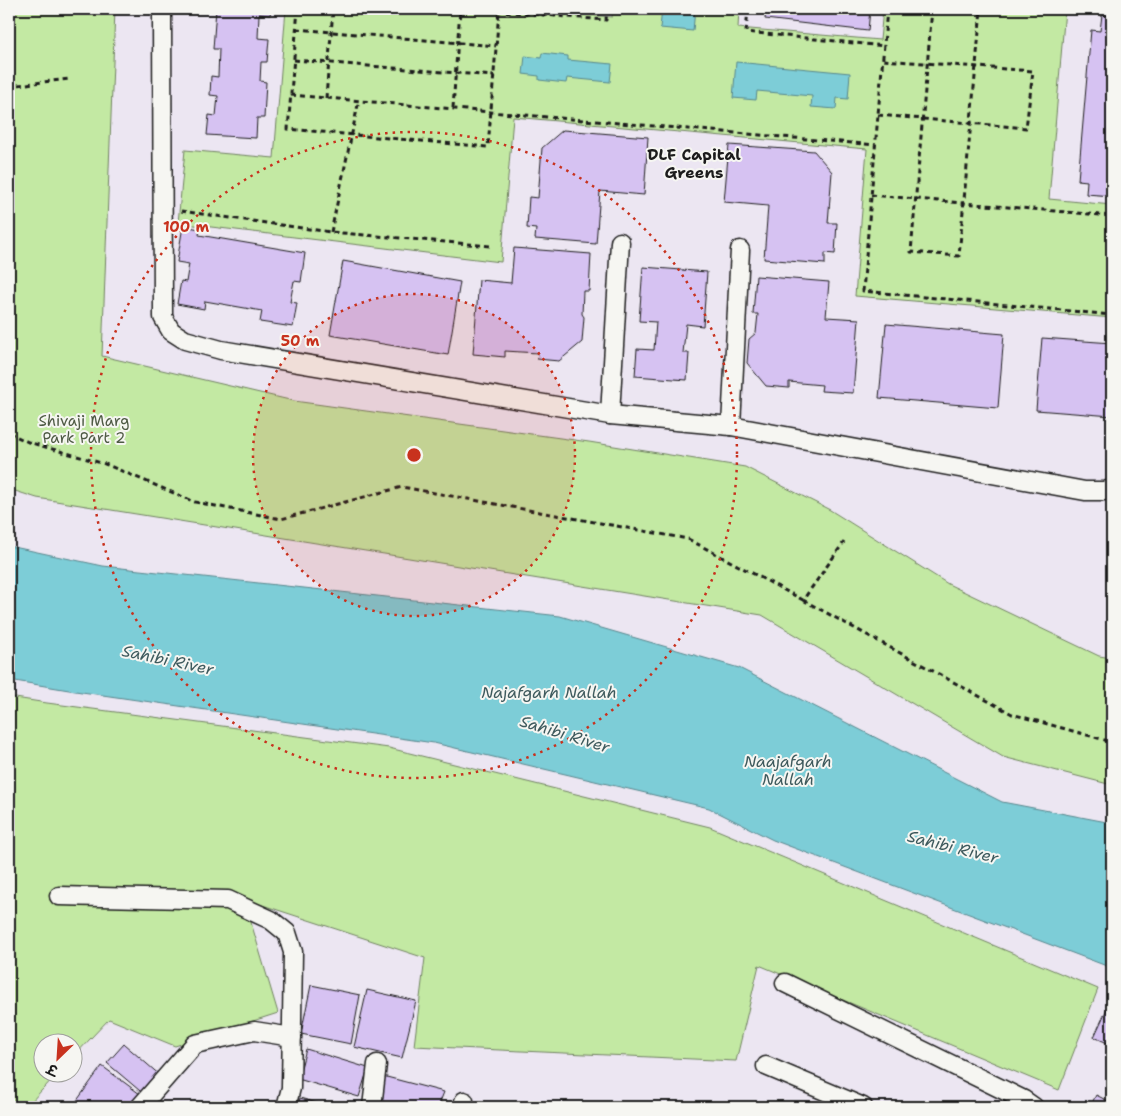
<svg xmlns="http://www.w3.org/2000/svg" width="1121" height="1116" font-family="'Shantell Sans','Playpen Sans Deva',sans-serif">
<style>
.green{fill:#c3e9a3;stroke:#708260}
.water{fill:#7dcdd7;stroke:#56868c}
.building{fill:#d6c2f2;stroke:#1c1c1c}
.lines{fill:none;stroke-linecap:round;stroke-linejoin:round}
.street-casing{stroke:#1c1c1c;stroke-width:21}
.path{stroke:#1c1c1c;stroke-width:3;stroke-dasharray:5 4;stroke-linecap:butt}
.street{stroke:#f6f6f2;stroke-width:18}
.ring{fill:none;stroke:#c8321e;stroke-width:2.5;stroke-dasharray:2.5 5}
.labels{text-anchor:middle;dominant-baseline:central;stroke-width:4;stroke-linejoin:round;paint-order:stroke}
.park-label{font-size:15px;fill:#4e5a44;stroke:#f6f6f2}
.neighbourhood-label{font-size:16px;font-weight:bold;fill:#1c1c1c;stroke:#f6f6f2}
.water-label{font-size:16px;font-style:italic;fill:#3e5a5d;stroke:#f6f6f2}
.centre{fill:#c8321e;stroke:#f6f6f2;stroke-width:2.5}
.ring-label{font-size:15px;text-anchor:middle;font-weight:bold;fill:#c8321e;stroke:#f6f6f2;stroke-width:4;stroke-linejoin:round;paint-order:stroke}
</style>
<rect width="100%" height="100%" fill="#ece6f2"/>
<filter id="ink" filterUnits="userSpaceOnUse"><feTurbulence type="fractalNoise" baseFrequency=".02" numOctaves="2"/><feDisplacementMap in="SourceGraphic" scale="10" xChannelSelector="R" yChannelSelector="G"/><feConvolveMatrix kernelMatrix="1 2 1 2 8 2 1 2 1" color-interpolation-filters="sRGB"/></filter>
<g filter="url(#ink)">
<g class="green">
<path d="M9,9H115L102,356L294,401L589,442L745,467L830,510L948,584L1099,656L1112,658V785L1003,757L762,615L37,498L9,489Z"/>
<path d="M286,9H520L612,17L613,9H739L738,28L880,40L883,9H1065L1049,199L1112,205V318L855,296L867,149L513,117L501,262L178,223L185,150L274,158Z"/>
<path d="M9,697L47,703L389,748L710,827L1098,989L1059,1090L759,965L736,1061L414,1046L425,958L244,899L278,1013L175,1046L109,1019L73,1057L72,1044H42V1074H57L29,1104L9,1105Z"/>
</g>
<g class="water">
<path d="M662,9H695L693,31L660,28Z"/>
<path d="M542,53L568,56V60L612,64L610,82L567,78L566,83L539,80V76L523,74L525,56L541,58Z"/>
<path d="M736,62L850,73L848,99L837,98L836,109L811,107L812,96L757,91L756,100L733,98Z"/>
<path d="M9,546L103,566L560,616L739,668L1002,802L1112,823V968L773,840L709,808L434,743L75,691L9,680Z"/>
</g>
<g class="building">
<path d="M216,9H271L270,15L259,14L258,38L269,39L267,62H261L260,81L266,82L264,118H257L256,138L207,135L209,115L216,116L218,96L210,95L211,76L218,77L219,49H213Z"/>
<path d="M766,9H870L868,31L765,19Z"/>
<path d="M1102,15L1112,16V196L1086,194L1087,181L1078,180L1091,30L1100,31Z"/>
<path d="M563,130L648,137L644,195L600,191L596,244L535,239L536,229L527,228L529,197L538,198L542,148Z"/>
<path d="M729,145L814,151L832,172L828,223H837L835,254L825,253V264L764,259L768,206L724,202Z"/>
<path d="M183,226L200,229L199,235L305,253L301,282L294,281L290,302L297,303L293,327L260,322L262,311L205,301L204,309L177,304L181,281L186,282L189,264L177,262Z"/>
<path d="M514,248L591,254L589,291H583L582,314L584,317L582,342L559,361L537,359L538,353L505,351V357L473,354L479,280L511,283Z"/>
<path d="M343,261L460,282L448,355L330,335Z"/>
<path d="M643,267L707,272L703,326L686,324L683,353H689L687,380L635,376L637,349L654,350L656,322L639,321Z"/>
<path d="M756,276L829,282L826,317L859,319L853,393L821,391L822,385L789,382V388L766,386L747,363L749,339L756,333L758,314H753Z"/>
<path d="M886,324L1004,334L998,408L879,398Z"/>
<path d="M1042,338L1112,343V416L1036,410Z"/>
<path d="M311,985L360,995L351,1044L301,1034Z"/>
<path d="M367,990L416,1001L402,1058L354,1047Z"/>
<path d="M1112,998V1045L1094,1037Z"/>
<path d="M124,1044L162,1077L146,1096L107,1063Z"/>
<path d="M306,1049L368,1068L359,1097L298,1079Z"/>
<path d="M102,1066L144,1097L136,1107H75L73,1106Z"/>
<path d="M379,1075L444,1092L438,1107H382L376,1105Z"/>
<path d="M1096,1095L1112,1103V1107H1090Z"/>
<path d="M300,1098L330,1107H298Z"/>
</g>
<g class="lines">
<g class="street-casing">
<g id="street">
<path d="M162,9L163,317L171,331L185,340L221,350L610,415L731,426L1085,491H1104L1112,489"/>
<path d="M610,415L620,242"/>
<path d="M731,426L740,250"/>
<path d="M59,896L228,900L271,920L287,933L293,952L291,1088L286,1107"/>
<path d="M785,983L1024,1100L1034,1107"/>
<path d="M766,1066L863,1107"/>
<path d="M140,1107L195,1044L254,1031L292,1037"/>
<path d="M372,1107L377,1064"/>
<path d="M463,1107L464,1101"/>
</g>
</g>
<g class="path">
<path d="M298,9L288,129L488,147L499,11"/>
<path d="M470,9L606,20L607,9"/>
<path d="M748,9L746,32L884,46"/>
<path d="M887,9L863,291L1112,315"/>
<path d="M932,9L911,252L959,256L981,9"/>
<path d="M297,29L496,46"/>
<path d="M294,60L494,76"/>
<path d="M9,86L69,79"/>
<path d="M291,95L876,145"/>
<path d="M326,98L333,9"/>
<path d="M453,108L460,9"/>
<path d="M878,115L1026,128L1033,71L883,60"/>
<path d="M871,195L1112,216"/>
<path d="M181,211L331,232L491,246"/>
<path d="M331,232L359,100"/>
<path d="M9,433L28,442L105,464L195,502L281,519L402,487L688,539L803,600L844,542"/>
<path d="M803,600L1012,714L1112,742"/>
</g>
<use href="#street" class="street"/>
</g>
</g>
<circle cx="414" cy="455" r="161" fill="#c8321e" fill-opacity=".12"/>
<g class="ring">
<circle cx="414" cy="455" r="161"/>
<circle cx="414" cy="455" r="323"/>
</g>
<g class="labels">
<g class="park-label">
<text x="84" y="421">Shivaji Marg<tspan x="84" dy="17">Park Part 2</tspan></text>
</g>
<g class="neighbourhood-label">
<text x="694" y="154">DLF Capital<tspan x="694" dy="18">Greens</tspan></text>
</g>
<g class="water-label">
<text transform="translate(168 660) rotate(12)">Sahibi River</text>
<text x="549" y="692">Najafgarh Nallah</text>
<text transform="translate(565 734) rotate(17)">Sahibi River</text>
<text x="788" y="761">Naajafgarh<tspan x="788" dy="18">Nallah</tspan></text>
<text transform="translate(953 847) rotate(14)">Sahibi River</text>
</g>
</g>
<circle cx="414" cy="455" r="8" class="centre"/>
<g class="ring-label">
<text x="186" y="232">100 m</text>
<text x="300" y="346">50 m</text>
</g>
<rect width="1121" height="1116" fill="none" stroke="#f6f6f2" stroke-width="30"/>
<rect x="15" y="15" width="1091" height="1086" fill="none" stroke="#1c1c1c" stroke-width="2" filter="url(#ink)"/>
<g transform="translate(58 1058) rotate(205)"><circle r="24" fill="#f6f6f2" stroke="#9f9f9c"/>
<path d="M0-4L9 19L0 12L-9 19Z" fill="#c8321e"/>
<text y="-8" font-size="14" font-weight="bold" text-anchor="middle" fill="#1c1c1c">उ</text>
</g>
</svg>
